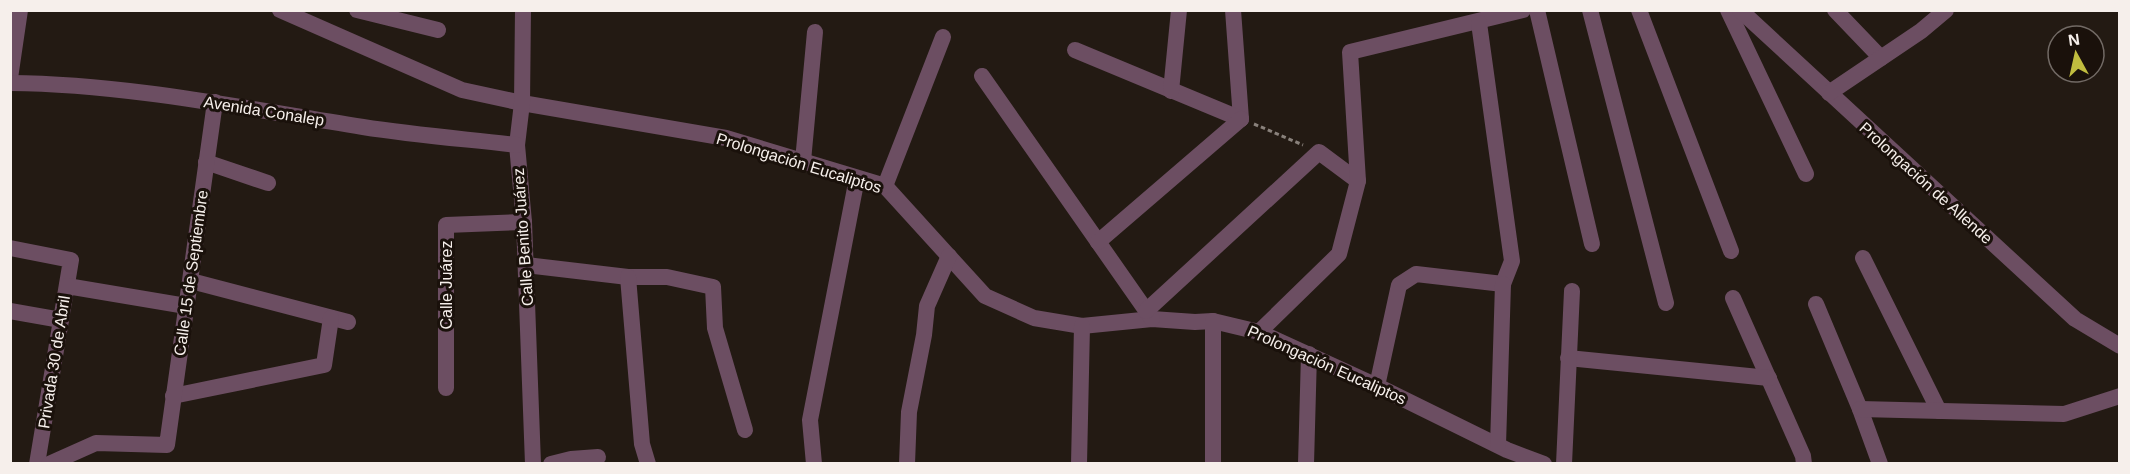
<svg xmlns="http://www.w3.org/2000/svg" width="2130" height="474" font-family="Helvetica,sans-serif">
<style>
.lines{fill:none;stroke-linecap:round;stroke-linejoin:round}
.path{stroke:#89817b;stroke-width:3;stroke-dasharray:4.5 3;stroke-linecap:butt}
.minor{stroke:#6c4e62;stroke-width:16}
.labels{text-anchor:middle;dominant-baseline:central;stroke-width:6;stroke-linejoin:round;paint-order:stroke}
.street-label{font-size:16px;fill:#f6efeb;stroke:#1a110b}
</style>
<rect width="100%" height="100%" fill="#231a13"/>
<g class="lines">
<path class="path" d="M1254,124L1303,145"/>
<g class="minor">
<path d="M280,10L462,90L522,103L726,138L885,186L985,296L1034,318L1082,326L1152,319L1195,322L1213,321L1259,332L1377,386L1507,450L1544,464"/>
<path d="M357,10L438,30"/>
<path d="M523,10L522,103L517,145L524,222L533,464"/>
<path d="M1233,10L1241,119"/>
<path d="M1537,10L1592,244"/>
<path d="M1590,10L1666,303"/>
<path d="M1639,10L1731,251"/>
<path d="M1728,10L1806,174"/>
<path d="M1740,10L2075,319L2120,346"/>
<path d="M1835,10L1881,58"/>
<path d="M1075,50L1241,119"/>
<path d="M982,76L1152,319"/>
<path d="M10,78L20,10"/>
<path d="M10,83C129,84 246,109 363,127C414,135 465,139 517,145"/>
<path d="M1171,91L1179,10"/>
<path d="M1829,93L1921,31L1946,10"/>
<path d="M803,161L815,32"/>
<path d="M206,162L268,183"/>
<path d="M885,186L943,37"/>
<path d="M1098,242L1241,119"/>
<path d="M10,248L71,260L37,464"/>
<path d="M1863,258L1939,411"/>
<path d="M526,265L628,277H667L713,287L715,328L745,430"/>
<path d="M628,277L642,444L648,464"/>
<path d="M191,281L348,322"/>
<path d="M67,286L186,306"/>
<path d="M1733,298L1803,456L1804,464"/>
<path d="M1816,304L1860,409L1880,464"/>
<path d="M10,311L61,320"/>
<path d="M1146,311L1319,152L1358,181"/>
<path d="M1259,332L1339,254L1358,181L1350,52L1523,10"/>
<path d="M1568,358L1769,378"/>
<path d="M1377,386L1399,285L1416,274L1503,284L1512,261L1479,23"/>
<path d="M446,388V225L524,222"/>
<path d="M173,396L324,365L331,318"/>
<path d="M1860,409L2064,414L2120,396"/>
<path d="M1498,445L1503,284"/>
<path d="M49,464L96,443L167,445L215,102"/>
<path d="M551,464L571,459L598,457"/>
<path d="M814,464L810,420L857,178"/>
<path d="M907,464L909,412L924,335L927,306L949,256"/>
<path d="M1079,464L1082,326"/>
<path d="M1213,464V321"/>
<path d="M1306,464L1309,354"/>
<path d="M1564,464L1572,291"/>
</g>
</g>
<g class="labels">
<g class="street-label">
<text transform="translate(264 111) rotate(9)">Avenida Conalep</text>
<text transform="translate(799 163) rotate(17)">Prolongación Eucaliptos</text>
<text transform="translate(1926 183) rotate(42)">Prolongación de Allende</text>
<text transform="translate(523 237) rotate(-94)">Calle Benito Juárez</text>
<text transform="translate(191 273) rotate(-82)">Calle 15 de Septiembre</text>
<text transform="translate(446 285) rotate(-90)">Calle Juárez</text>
<text transform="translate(54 362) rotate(-81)">Privada 30 de Abril</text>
<text transform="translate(1327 365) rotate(24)">Prolongación Eucaliptos</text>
</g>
</g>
<rect width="2130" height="474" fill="none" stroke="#f6efeb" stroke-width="24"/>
<g transform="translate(2076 54) rotate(352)"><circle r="28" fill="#1a110b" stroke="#726a65" stroke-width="1.5"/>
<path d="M0-4.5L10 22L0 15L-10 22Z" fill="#c1bd3f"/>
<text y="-9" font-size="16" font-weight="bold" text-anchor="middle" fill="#f6efeb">N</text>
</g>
</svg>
